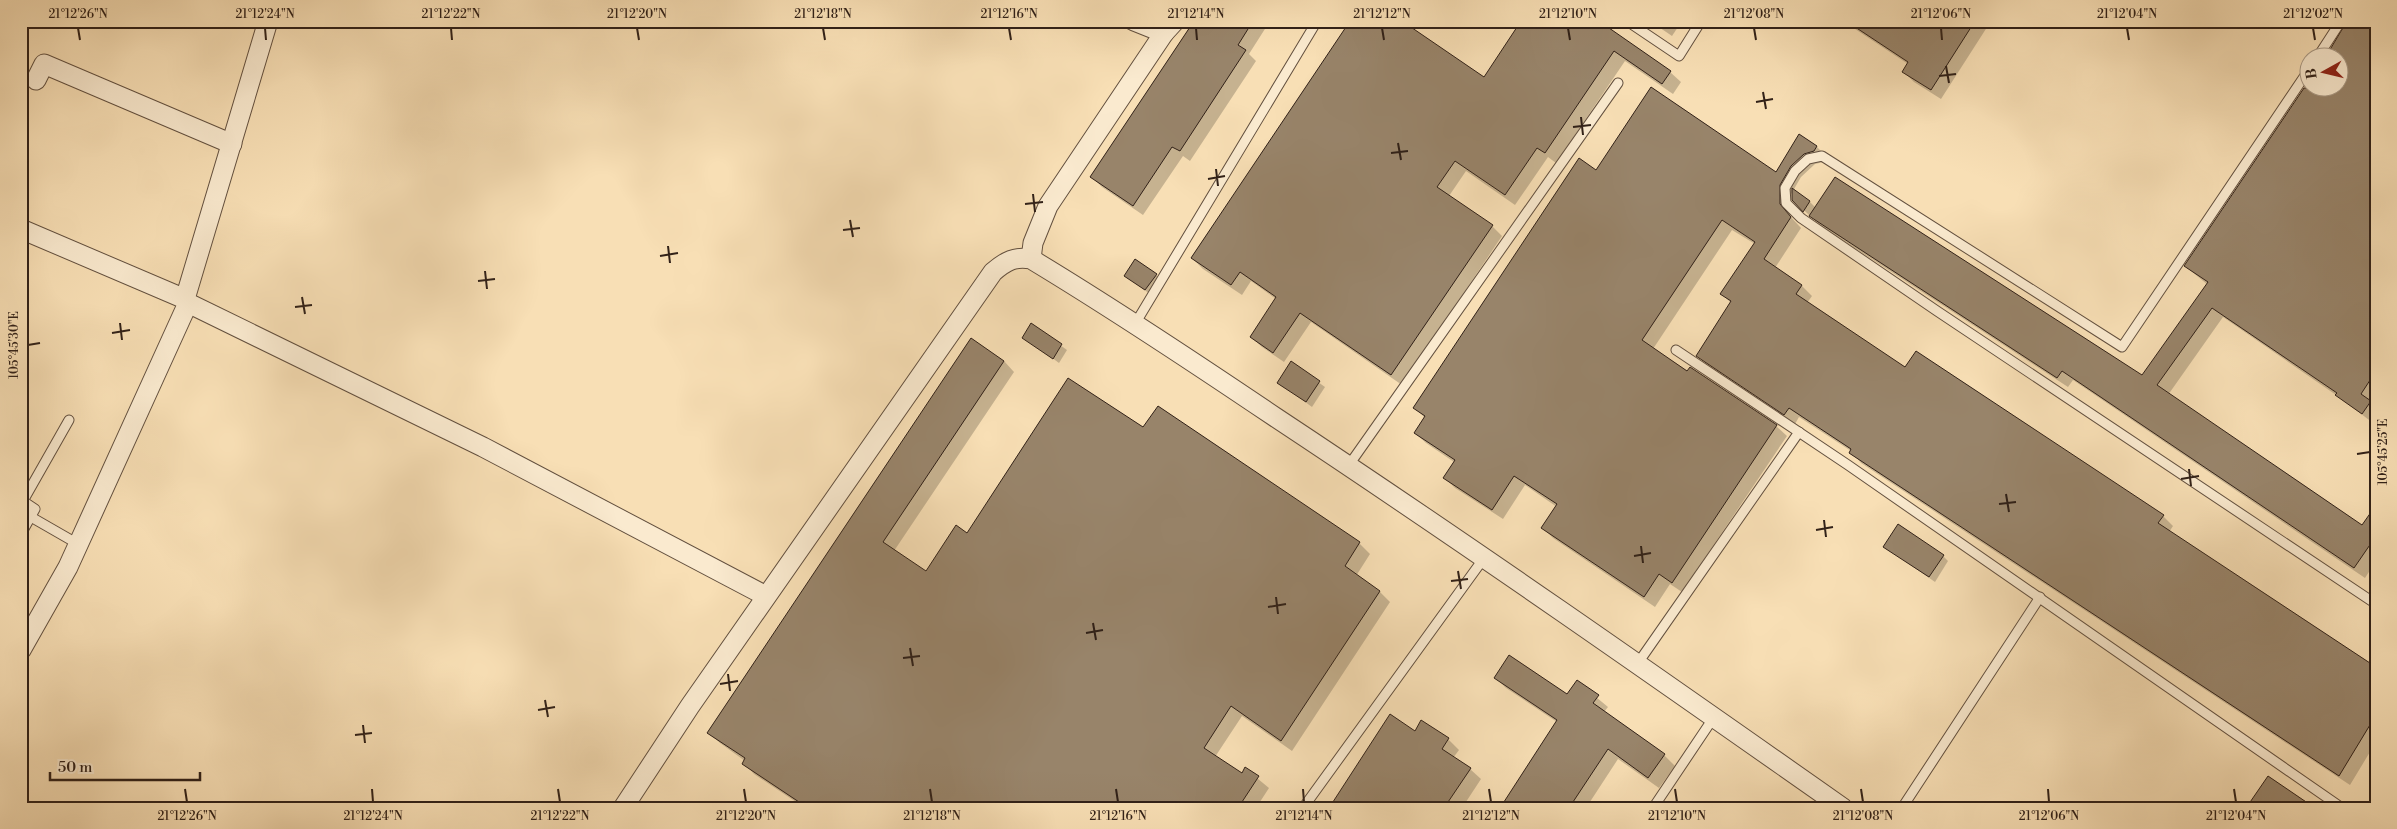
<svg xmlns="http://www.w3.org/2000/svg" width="2397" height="829" font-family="'Libre Bodoni',serif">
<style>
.shadow{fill:#0003}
.building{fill:#98846a;stroke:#312118}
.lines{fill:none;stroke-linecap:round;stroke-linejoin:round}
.lane-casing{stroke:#63503f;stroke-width:11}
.street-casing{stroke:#63503f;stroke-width:21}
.lane{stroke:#faeacf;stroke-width:9}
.street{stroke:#faeacf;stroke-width:19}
.ticks{fill:none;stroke:#312118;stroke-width:2}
.neatline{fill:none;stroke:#312118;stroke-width:2}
.ticks-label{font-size:12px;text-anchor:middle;fill:#312118}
</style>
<rect width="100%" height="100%" fill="#f8dfb5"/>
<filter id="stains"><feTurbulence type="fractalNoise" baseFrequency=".004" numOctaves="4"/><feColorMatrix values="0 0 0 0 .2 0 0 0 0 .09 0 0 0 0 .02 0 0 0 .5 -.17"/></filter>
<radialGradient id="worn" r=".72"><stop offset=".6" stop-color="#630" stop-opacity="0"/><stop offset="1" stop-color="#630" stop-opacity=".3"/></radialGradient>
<g class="shadow">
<path d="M1194,21H1270L1249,54L1256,61L1190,161L1183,156L1143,215L1102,187L1092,177Z"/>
<path d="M1351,21H1414L1410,28L1484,78L1541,21L1670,72L1681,82L1673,94L1625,61L1556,163L1548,157L1515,205L1466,171L1449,196L1492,226L1502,236L1402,385L1311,322L1284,362L1262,347L1251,337L1276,299L1251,281L1242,295L1203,269L1192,258Z"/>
<path d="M1650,21H1682L1672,36Z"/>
<path d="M1843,21H1991L1941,99L1914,82L1904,72L1908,64Z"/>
<path d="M2376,21V397L2372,403L2376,407V420L2373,423L2339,397L2223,317L2168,395L2362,527L2376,507V561L2365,578L2073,380L2068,387L1821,226L1793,200L1810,202L1816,208L2143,377L2208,285L2185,266L2310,82V88H2340V58Z"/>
<path d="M1800,136L1817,147L1827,157L1824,162L1815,164L1801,177L1790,196V216L1801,228L1775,268L1802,286L1812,296L1807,303L1906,369L2163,516L2173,526L2169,532L2372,667L2374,664L2376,665V742L2350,785L1861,463L1851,451L1799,417L1795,424L1708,366L1698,356L1731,303L1722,294L1755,244L1732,230L1653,349L1776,426L1787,436L1682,592L1670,584L1655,607L1553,538L1543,528L1557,507L1525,485L1503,519L1455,488L1445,478L1454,462L1426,443L1415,433L1425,418L1415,408L1596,171L1777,173Z"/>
<path d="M1125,275H1156L1161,280L1151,295Z"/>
<path d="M1032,325L1067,350L1059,363L1024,337Z"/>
<path d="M1004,361L1014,372L894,551L926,572L968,535L1144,429L1158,407L1359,543L1370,554L1356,576L1380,592L1390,602L1292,751L1242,716L1215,757L1242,775L1246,769L1269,788L1256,808H805L754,774L744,763L745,761L720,743L709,733Z"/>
<path d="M1291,363L1325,387L1312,407L1278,382Z"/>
<path d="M2376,460V474L2370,469Z"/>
<path d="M1885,547L1943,556L1948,561L1935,582Z"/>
<path d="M1496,678L1568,695L1578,682L1608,707L1604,712L1664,755L1675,766L1659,788L1618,759L1586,808H1501L1557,722L1506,688Z"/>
<path d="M1415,732L1448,739L1459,750L1453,758L1470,769L1481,779L1462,808H1330Z"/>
</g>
<g class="building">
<path d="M1194,21H1253L1238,45L1246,50L1180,151L1172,147L1133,206L1090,177Z"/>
<path d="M1350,21H1402L1484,77L1521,21H1599L1671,71L1662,84L1614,51L1545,153L1537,148L1505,195L1455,161L1437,187L1493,225L1391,375L1300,313L1273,353L1250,337L1276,297L1240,272L1231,285L1191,258Z"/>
<path d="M1846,21H1975L1931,90L1902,72L1908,62Z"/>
<path d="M2347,21H2376V371L2361,394L2371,401L2362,414L2335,395L2337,393L2212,308L2157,385L2362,525L2376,505V536L2354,568L2062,371L2057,378L1809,216L1835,177L2142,375L2208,282L2184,266L2304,88H2340V58H2325Z"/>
<path d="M1651,87L1776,172L1799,134L1817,146L1814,151L1804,154L1791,166L1780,185V204L1791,217L1764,259L1802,285L1796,294L1905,367L1916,351L2164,515L2158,523L2376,667V715L2339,776L1849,453L1851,449L1789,408L1784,415L1696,356L1731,301L1720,294L1755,242L1722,220L1642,340L1687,371L1690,367L1777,425L1672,583L1659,574L1644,597L1541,528L1557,504L1514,476L1492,510L1443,478L1455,460L1414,433L1425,416L1413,408L1579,158L1596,170Z"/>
<path d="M1792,188L1810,201L1803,212L1792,200Z"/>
<path d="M1135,259L1157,274L1145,290L1124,276Z"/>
<path d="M1031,323L1062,344L1053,359L1022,338Z"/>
<path d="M971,338L1004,361L883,542L926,571L956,525L967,533L1068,378L1143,427L1158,406L1360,542L1345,566L1380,591L1281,741L1231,706L1204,748L1242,773L1245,767L1259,776L1238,808H808L742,764L745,758L707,733Z"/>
<path d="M1291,361L1320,381L1306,402L1277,383Z"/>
<path d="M1898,524L1944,555L1929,577L1883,547Z"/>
<path d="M1509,655L1567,694L1577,680L1599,695L1593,703L1665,754L1648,778L1608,749L1569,808H1500L1557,720L1494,678Z"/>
<path d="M1390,714L1415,731L1421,720L1449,738L1442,749L1471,768L1444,808H1329Z"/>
<path d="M2268,776L2315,808H2246Z"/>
</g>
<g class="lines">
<g class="lane-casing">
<g id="lane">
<path d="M1627,21L1679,56L1701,21"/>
<path d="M2317,58L2341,21"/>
<path d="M2310,68L2122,347L1822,156L1808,159L1795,171L1785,188L1786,203L1801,218L1937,311L2376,604"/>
<path d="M1135,324L1317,21"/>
<path d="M1676,350L1848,465L2342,808"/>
<path d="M1349,465L1618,83"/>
<path d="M31,517L78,544"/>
<path d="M21,534L35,509L23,501L69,420"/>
<path d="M1638,663L1799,432"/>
<path d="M1303,808L1484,558"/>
<path d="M1653,808L1714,717"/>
<path d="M1902,808L2040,597"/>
</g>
</g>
<g class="street-casing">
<g id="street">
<path d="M1134,21L1164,33L1175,21"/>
<path d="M36,80L44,64L232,144"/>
<path d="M21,229L185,299"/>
<path d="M1031,259L1033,243L1048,206L1164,33"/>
<path d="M188,303L483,447L766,596"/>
<path d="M21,650L68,567L188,303L185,299L268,21"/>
<path d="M623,808L690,706L993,272C1006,261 1015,256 1031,259C1114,309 1195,363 1275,417C1467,544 1655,676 1843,808"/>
</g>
</g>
<use href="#lane" class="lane"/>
<use href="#street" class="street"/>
</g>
<path class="ticks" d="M78,28L80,40M265,28L266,40M451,28L452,40M637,28L639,40M823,28L825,40M1009,28L1011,40M1196,28L1197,40M1382,28L1384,40M1568,28L1570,40M1754,28L1756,40M1941,28L1942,40M2127,28L2129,40M2313,28L2315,40M1946,66L1949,83M1939,76L1956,74M1763,92L1766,109M1756,102L1773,99M1581,117L1583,135M1573,127L1591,125M1398,143L1401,160M1391,153L1408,151M1216,169L1218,186M1208,179L1225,176M1033,194L1035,212M1025,204L1043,202M850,220L853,237M843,230L860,228M668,246L670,263M660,256L678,253M485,271L487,289M478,281L495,279M302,297L305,314M295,307L312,305M120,323L122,340M112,333L130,330M28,345L40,343M2357,454L2370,452M2189,469L2191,486M2181,479L2199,476M2006,494L2009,512M1999,504L2016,502M1824,520L1826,537M1816,530L1833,527M1641,546L1643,563M1634,556L1651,553M1458,571L1461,589M1451,581L1468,579M1276,597L1278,614M1268,607L1286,604M1093,623L1096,640M1086,633L1103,630M910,648L913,666M903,658L920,656M728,674L730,691M720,684L738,681M545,700L548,717M538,710L555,707M363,725L365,743M355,735L372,733M185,789L187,802M372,789L373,802M558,789L560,802M744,789L746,802M930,789L932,802M1116,789L1118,802M1303,789L1304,802M1489,789L1491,802M1675,789L1677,802M1861,789L1863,802M2048,789L2049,802M2234,789L2236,802"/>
<rect width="2397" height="829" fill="none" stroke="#f8dfb5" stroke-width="55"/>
<g transform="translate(2324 72) rotate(262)"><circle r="24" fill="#faeacf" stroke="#aa9a86"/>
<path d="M0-4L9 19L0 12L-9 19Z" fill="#8f2418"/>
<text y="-8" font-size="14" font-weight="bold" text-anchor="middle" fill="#312118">B</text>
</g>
<path d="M50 772v8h150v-8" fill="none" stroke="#312118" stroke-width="2.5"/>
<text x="58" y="772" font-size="15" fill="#312118" stroke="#faeacf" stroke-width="4" paint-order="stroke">50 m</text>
<rect x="28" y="28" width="2342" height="774" class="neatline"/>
<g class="ticks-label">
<text x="78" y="18">21°12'26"N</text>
<text x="265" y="18">21°12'24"N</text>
<text x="451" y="18">21°12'22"N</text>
<text x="637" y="18">21°12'20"N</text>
<text x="823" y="18">21°12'18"N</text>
<text x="1009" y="18">21°12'16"N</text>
<text x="1196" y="18">21°12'14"N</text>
<text x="1382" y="18">21°12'12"N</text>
<text x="1568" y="18">21°12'10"N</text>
<text x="1754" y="18">21°12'08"N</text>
<text x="1941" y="18">21°12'06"N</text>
<text x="2127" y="18">21°12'04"N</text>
<text x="2313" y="18">21°12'02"N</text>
<text transform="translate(14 345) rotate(-90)" y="4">105°45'30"E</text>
<text transform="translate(2383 452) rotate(-90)" y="4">105°45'25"E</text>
<text x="187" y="820">21°12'26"N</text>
<text x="373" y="820">21°12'24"N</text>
<text x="560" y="820">21°12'22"N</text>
<text x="746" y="820">21°12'20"N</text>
<text x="932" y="820">21°12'18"N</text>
<text x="1118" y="820">21°12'16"N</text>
<text x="1304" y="820">21°12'14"N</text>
<text x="1491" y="820">21°12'12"N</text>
<text x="1677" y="820">21°12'10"N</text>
<text x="1863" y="820">21°12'08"N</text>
<text x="2049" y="820">21°12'06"N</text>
<text x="2236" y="820">21°12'04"N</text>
</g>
<rect width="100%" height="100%" filter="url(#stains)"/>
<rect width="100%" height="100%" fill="url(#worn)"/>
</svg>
